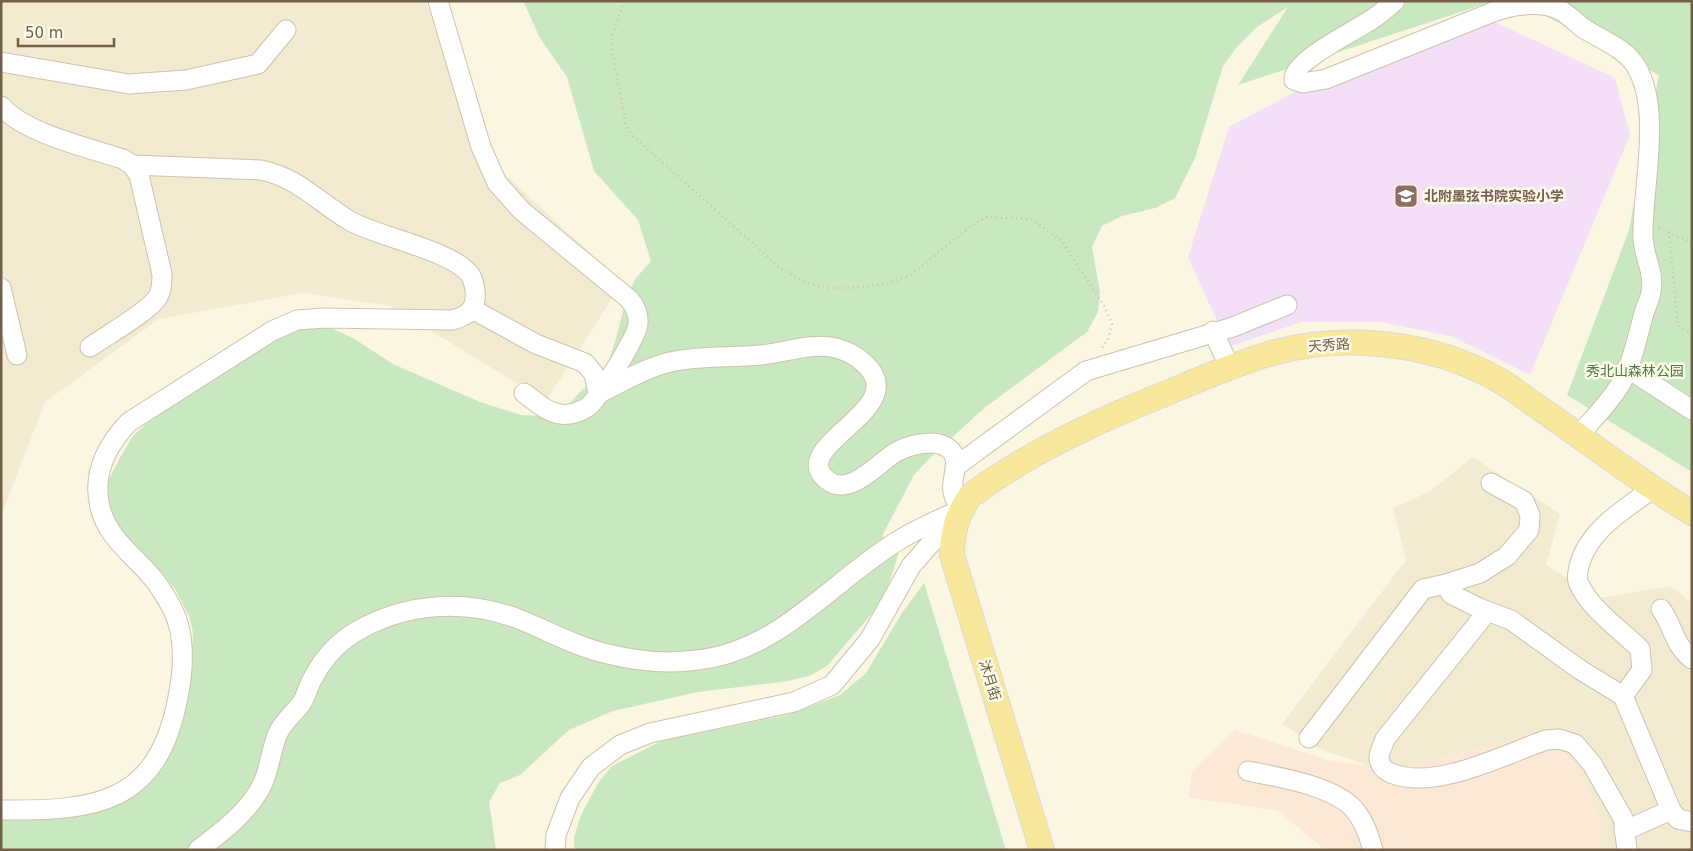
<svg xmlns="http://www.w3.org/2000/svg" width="1693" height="851" font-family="'DejaVu Sans','Noto Sans SC',sans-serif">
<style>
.residential{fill:#f2ead1}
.commercial{fill:#fbe8d6}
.education{fill:#f3dff7}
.green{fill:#c9e8c1}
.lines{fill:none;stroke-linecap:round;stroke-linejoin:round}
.minor-casing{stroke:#cec2ac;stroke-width:21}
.major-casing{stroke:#ddd9d4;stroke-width:26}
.path{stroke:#d4be9e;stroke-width:2.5;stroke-dasharray:1 4;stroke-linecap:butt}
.minor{stroke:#fff;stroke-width:19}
.major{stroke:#f8e89c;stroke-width:24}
.labels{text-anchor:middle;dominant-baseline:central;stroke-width:5;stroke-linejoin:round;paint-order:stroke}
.education-label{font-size:14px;font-weight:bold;fill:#785e54;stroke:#fefae8;text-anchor:start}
.street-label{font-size:14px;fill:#72604a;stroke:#fefae8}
.park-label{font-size:14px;fill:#4a7c45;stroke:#fefae8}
</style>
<rect width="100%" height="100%" fill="#fbf6e2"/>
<g class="residential">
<path d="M1,1H425L494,164L622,283L546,401L390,306L303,293L159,319L45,402L1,516Z"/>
<path d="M1473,457L1560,514L1546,565L1600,598L1670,586L1692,603V850H1598V817L1458,754L1393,769L1367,765L1322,750L1282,724L1406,560L1393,508L1429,492Z"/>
</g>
<path class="commercial" d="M1235,730L1332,761L1393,769L1543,731L1578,766L1599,817L1598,850H1325L1277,810L1189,798L1192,771Z"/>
<path class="education" d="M1482,16L1615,78L1630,135L1530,375L1451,336L1380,322H1301L1229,347L1188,257L1229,127L1338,69Z"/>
<g class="green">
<path d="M523,1H1494L1238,85L1288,7L1257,27L1237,47L1223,66L1195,158L1175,198L1155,208L1122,216L1102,226L1092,247L1100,292L1098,312L1087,332L983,409L931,457L914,475L882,536L899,552L886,593L874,611L827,666L809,676L788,681L698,692L613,711L569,730L520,775L500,783L489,802L496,850H1V815L19,816L147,780L168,757L177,734L191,682L193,632L189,616L175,589L161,572L124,534L113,517L107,502L108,481L121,456L133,436L159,412L267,343L295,330L317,327L333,329L353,338L393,364L480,402L521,415L545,416L566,407L582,390L600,375L610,358L616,338L627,296L636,278L651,261L638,220L594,171L567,77L540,38Z"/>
<path d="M1517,1H1692V472L1567,395L1629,230L1659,75Z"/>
<path d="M924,583L1006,850H574V837L581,815L598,783L612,766L663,740L787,715L840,695L866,673L902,613Z"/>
</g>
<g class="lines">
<g class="minor-casing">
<g id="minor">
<path d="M438,1L481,147L497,183L522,211L629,299C635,306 639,314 638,324C637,337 600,396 589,406C583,411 569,416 560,414C546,412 535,401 524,393"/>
<path d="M1395,1C1387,8 1379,15 1371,20C1356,30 1291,62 1294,80L1303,83L1326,79L1493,12C1514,5 1541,0 1562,11C1570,16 1576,23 1583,28C1601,40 1626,48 1637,68C1662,112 1642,189 1643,236C1643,256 1655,272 1651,292C1650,299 1646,306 1644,313C1637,338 1632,366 1618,388C1607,405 1592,420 1579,435"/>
<path d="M1,62L129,84L186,80L258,64L286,30"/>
<path d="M1,106C24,133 89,148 123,159L132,165L139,175L162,274C162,282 162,290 158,297C147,313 107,335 90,347"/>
<path d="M1,288L17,355"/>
<path d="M472,309L536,344L585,363L594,374L598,394C620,383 645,368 670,362C700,355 730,358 761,355C784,353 812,342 836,348C847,351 857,356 865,364C914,410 785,445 827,480C849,498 878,463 896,452C907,446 919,443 932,443C938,443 948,446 952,452C961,464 950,479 953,492C954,498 958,504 960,510"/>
<path d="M1213,331L1230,368"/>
<path d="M1627,368L1692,410"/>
<path d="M955,467L1086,371L1233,327L1287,305"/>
<path d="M1491,483L1524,501L1530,515L1529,530L1507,556L1480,573L1446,584L1451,594L1479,608L1511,620L1579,669L1623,696L1642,670L1640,649C1620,629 1591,610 1579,584C1576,579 1578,571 1579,566C1588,530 1624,510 1652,489"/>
<path d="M1661,609C1674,627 1673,644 1692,659"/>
<path d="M1487,612L1385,739C1383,745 1379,752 1379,758C1380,767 1385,771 1393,774C1437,790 1503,755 1546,740L1559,739L1575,744L1592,764L1623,818L1627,850"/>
<path d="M1623,696L1671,810L1678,819L1692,822"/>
<path d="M1309,738L1423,589L1446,584"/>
<path d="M1248,771C1278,777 1330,785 1353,808C1364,820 1369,835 1373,850"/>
<path d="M1,810C97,811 158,804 178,697C184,667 186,635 172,608C166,597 159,585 151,576C132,554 107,537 100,507C92,474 106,446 129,422L272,331L297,320L324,318L452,320C463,317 474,313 475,299C476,292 474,282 471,276C455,251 378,237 350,221C318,202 299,178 261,170L132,165"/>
<path d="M1624,831L1671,810"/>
<path d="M198,850C222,832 250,811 263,783C270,767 271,749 278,733C284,721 293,714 301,704C306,697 308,686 313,678C323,659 338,642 357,631C406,603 463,599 516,618C547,630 576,647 608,654C636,661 668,664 697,660C781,651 833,579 901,539C919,528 940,519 960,510"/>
<path d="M555,850L556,835L570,798L591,767L620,745L650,733L794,702L832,685L870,639L911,566L954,517"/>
</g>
</g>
<g class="major-casing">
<path id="major" d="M1042,850L952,555C952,532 957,515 970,496C1028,453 1095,422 1162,395C1198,380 1234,364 1272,353C1344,333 1430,342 1495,378C1509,385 1522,396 1535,405C1588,441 1637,480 1692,513"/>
</g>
<g class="path">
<path d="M624,1L612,37V49L626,125L631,134L780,268L807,283L825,288H849L890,283L910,275L974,224L987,217L1031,219L1062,241L1105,307L1112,324L1108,339L1101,349"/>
<path d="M1659,228L1692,243"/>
<path d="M1669,232L1678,326L1692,333"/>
</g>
<use href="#minor" class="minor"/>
<use href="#major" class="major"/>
</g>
<defs>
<g id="school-square" transform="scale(1.25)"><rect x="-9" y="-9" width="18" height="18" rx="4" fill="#8d6e63" stroke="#fefae8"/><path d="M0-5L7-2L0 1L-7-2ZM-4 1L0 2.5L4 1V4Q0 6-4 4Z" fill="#fff"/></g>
</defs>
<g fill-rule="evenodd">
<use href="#school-square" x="1406" y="196"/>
</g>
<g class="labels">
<g class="education-label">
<text x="1424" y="196">北附墨弦书院实验小学</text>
</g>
<g class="street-label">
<text transform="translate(1329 345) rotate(-4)">天秀路</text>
<text transform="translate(990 680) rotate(73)">沐月街</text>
</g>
<g class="park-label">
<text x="1635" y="371">秀北山森林公园</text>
</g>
</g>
<rect width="1693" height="851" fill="none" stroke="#72604a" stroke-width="5"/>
<path d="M18 38v8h96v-8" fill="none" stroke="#72604a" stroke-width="2.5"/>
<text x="25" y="38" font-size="15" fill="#72604a" stroke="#fefae8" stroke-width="4" paint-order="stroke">50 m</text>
</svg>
